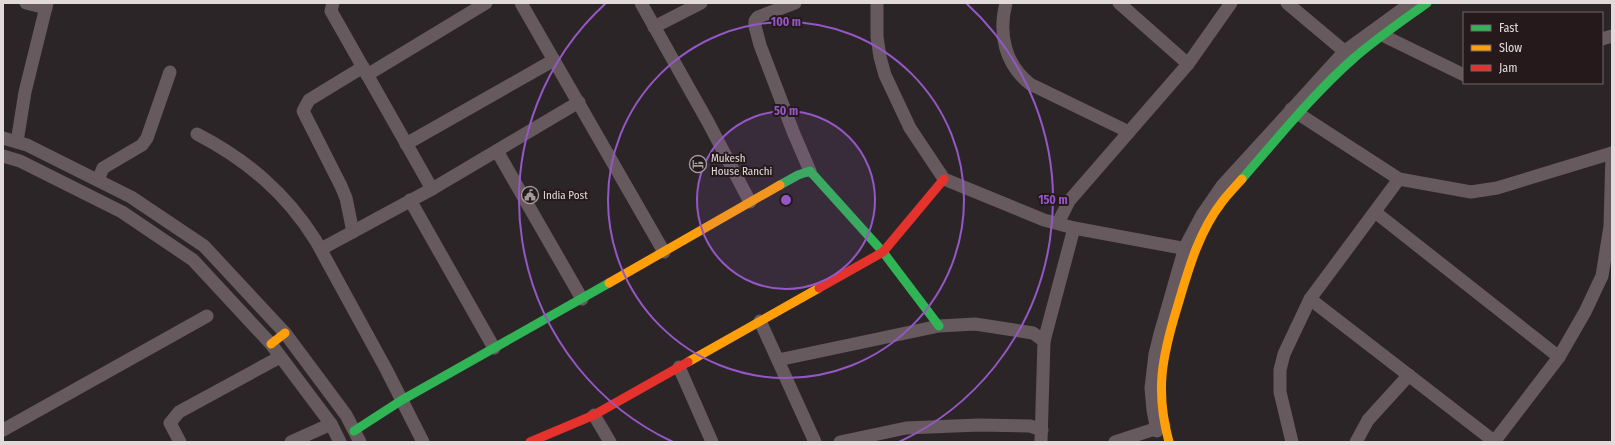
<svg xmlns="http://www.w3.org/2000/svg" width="1615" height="445" font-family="'Fira Sans Condensed',sans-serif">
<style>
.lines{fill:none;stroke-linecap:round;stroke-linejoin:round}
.street{stroke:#675a5e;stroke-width:13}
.fast{stroke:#30b455;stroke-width:9}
.slow{stroke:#ff9f0a;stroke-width:9}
.jam{stroke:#e5322d;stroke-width:9}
.ring{fill:none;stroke:#9557c6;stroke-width:2}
.labels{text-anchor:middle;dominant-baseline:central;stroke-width:4;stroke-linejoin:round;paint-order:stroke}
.poi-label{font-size:11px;fill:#e2d9db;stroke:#25191c;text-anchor:start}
.centre{fill:#9557c6;stroke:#25191c;stroke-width:2}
.ring-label{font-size:12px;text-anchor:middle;font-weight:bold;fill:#9557c6;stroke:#25191c;stroke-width:4;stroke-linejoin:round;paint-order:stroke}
</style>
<rect width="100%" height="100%" fill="#2c2527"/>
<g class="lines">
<g class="street">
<path d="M26,3L46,8"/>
<path d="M333,3L331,11L432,189"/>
<path d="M521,3L664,252"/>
<path d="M641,3L708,122L750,202"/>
<path d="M795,3L758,17L755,21V26L760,45L794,134L810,171"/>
<path d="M877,3V37L880,57L885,75L910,128L944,179L1044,220L1074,228L1192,250"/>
<path d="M1006,3C998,34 1005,64 1030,84L1129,132"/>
<path d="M1119,3L1188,64"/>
<path d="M1287,3L1350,56"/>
<path d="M654,27L701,3"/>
<path d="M1377,30L1382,35L1464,75"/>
<path d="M1602,39L1612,36"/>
<path d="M367,75L486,3"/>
<path d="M1291,109L1399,179L1471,192L1497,188L1612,153"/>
<path d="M197,134C247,160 286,193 316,241L386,369L423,442"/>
<path d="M3,138L27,145L131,197L204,246L285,333L346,415L360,442"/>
<path d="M17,142L25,92L47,3"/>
<path d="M406,144L554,60"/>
<path d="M497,151L582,299"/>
<path d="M3,156L20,161L122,212L193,260L271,344L331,424L340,442"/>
<path d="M98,180L103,168L142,145L147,138L170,72"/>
<path d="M410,200L494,348"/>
<path d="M1375,212L1559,357"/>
<path d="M1058,223L1069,201L1188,64L1231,3"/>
<path d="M353,232L346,198L341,186L303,111L309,100L363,67"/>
<path d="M321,249L432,189L579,102"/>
<path d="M1310,299L1495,442"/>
<path d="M760,321L815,442"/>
<path d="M1044,341L1074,228"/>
<path d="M778,360L939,326L975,324L1033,333L1044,341L1041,442"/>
<path d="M679,367L712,442"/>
<path d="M594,415L610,442"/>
<path d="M3,430L207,316"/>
<path d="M1157,431L1153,410L1151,388L1155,354L1160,334L1185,247L1202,215L1222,186L1345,51L1411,3"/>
<path d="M180,442L170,423L179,412L280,357"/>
<path d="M291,442L331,424"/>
<path d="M840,442L906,428L979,425L1030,426L1042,430"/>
<path d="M1115,442L1164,426"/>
<path d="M1292,442L1280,392V370L1284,354L1310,299L1399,179"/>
<path d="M1356,442L1368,420L1409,375"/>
<path d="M1494,442L1559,357L1585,312L1602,276L1610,226L1612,153"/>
</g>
<g class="fast">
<path d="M1242,179C1278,138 1313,94 1354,58C1377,38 1402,21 1427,3"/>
<path d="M780,185L798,175L810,171L883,252L939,326"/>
<path d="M354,431L402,400L609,283"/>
</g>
<g class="slow">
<path d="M609,283L780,185"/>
<path d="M271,344L285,333"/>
<path d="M688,362L819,288"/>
<path d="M1169,442C1155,391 1162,357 1177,308C1188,271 1198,233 1222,202C1228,194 1235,187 1242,179"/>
</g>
<g class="jam">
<path d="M819,288L883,252L944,179"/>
<path d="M530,442L594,415L688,362"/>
</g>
</g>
<circle cx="786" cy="200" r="89" fill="#9557c6" fill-opacity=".12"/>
<g class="ring">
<circle cx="786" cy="200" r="89"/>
<circle cx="786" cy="200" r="178"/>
<path d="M673 442A267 267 0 0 1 606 3M966 3A267 267 0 0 1 899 442"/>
</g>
<defs>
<g id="hotel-ring" transform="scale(0.9)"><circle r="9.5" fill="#25191c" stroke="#a29a9c" stroke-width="1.5"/><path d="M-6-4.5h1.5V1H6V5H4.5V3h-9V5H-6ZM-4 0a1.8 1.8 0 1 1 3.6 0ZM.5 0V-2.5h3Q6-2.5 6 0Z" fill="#a29a9c"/></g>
<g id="civic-ring" transform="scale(0.9)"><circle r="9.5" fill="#25191c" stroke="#a29a9c" stroke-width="1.5"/><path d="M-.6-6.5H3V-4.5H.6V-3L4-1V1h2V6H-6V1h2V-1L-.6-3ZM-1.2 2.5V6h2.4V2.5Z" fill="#a29a9c"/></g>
</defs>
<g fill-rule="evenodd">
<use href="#hotel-ring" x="698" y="164"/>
<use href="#civic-ring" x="530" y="195"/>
</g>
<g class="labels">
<g class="poi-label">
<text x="711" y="158">Mukesh<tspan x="711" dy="13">House Ranchi</tspan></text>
<text x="543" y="195">India Post</text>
</g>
</g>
<circle cx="786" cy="200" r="6" class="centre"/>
<g class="ring-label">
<text x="786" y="26">100 m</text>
<text x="786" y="115">50 m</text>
<text x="1053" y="204">150 m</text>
</g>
<rect width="1615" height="445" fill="none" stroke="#e2d9db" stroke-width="8"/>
<rect x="1463" y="12" width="140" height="72" fill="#25191c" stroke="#716668"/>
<rect x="1471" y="25" width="20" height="6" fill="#30b455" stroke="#716668"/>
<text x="1499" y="32" font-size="12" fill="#e2d9db">Fast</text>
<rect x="1471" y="45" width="20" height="6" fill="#ff9f0a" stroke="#716668"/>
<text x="1499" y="52" font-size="12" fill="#e2d9db">Slow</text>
<rect x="1471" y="65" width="20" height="6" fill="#e5322d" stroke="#716668"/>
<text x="1499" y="72" font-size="12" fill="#e2d9db">Jam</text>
</svg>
